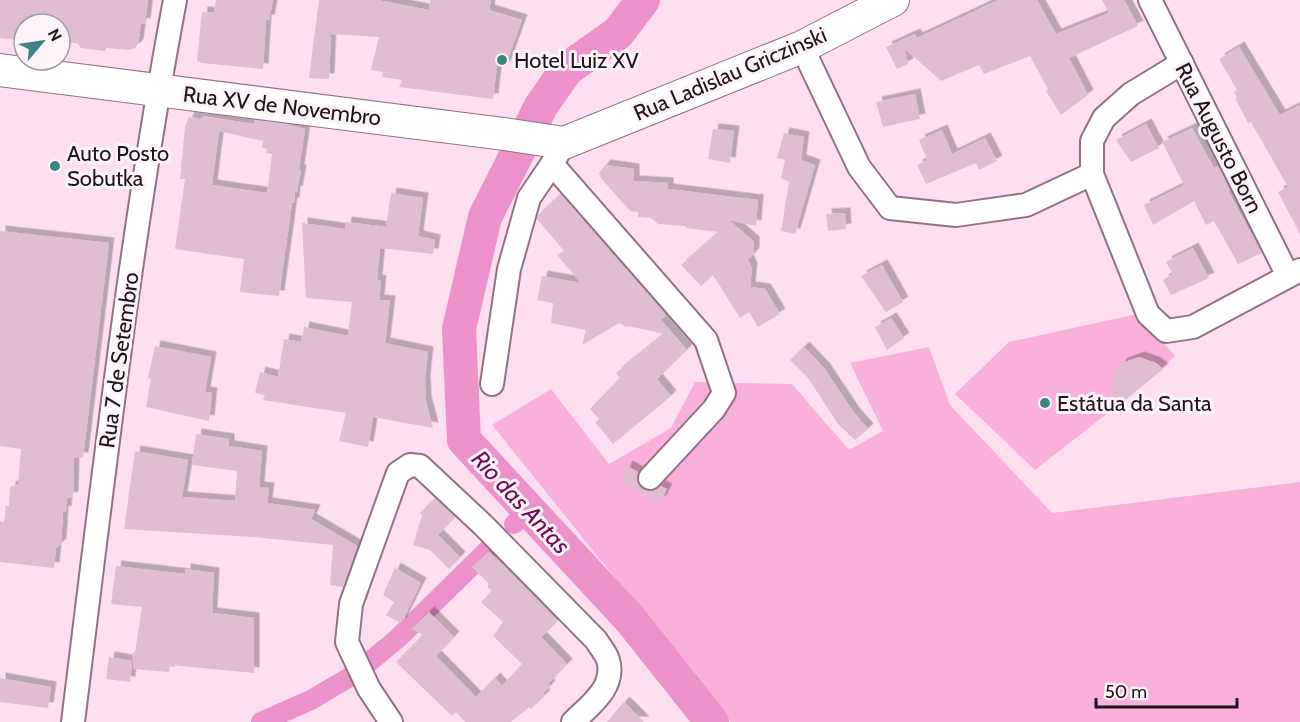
<svg xmlns="http://www.w3.org/2000/svg" width="1300" height="722" font-family="Cabin,sans-serif">
<style>
.green{fill:#f9b1dc}
.lines{fill:none;stroke-linecap:round;stroke-linejoin:round}
.canal{stroke:#ec91ca;stroke-width:20}
.river{stroke:#ec91ca;stroke-width:34}
.building{fill:#e0bdd1;fill-rule:evenodd;filter:url(#shadow)}
.street-casing{stroke:#927184;stroke-width:26}
.secondary-casing{stroke:#927184;stroke-width:34}
.street{stroke:#fff;stroke-width:22}
.secondary{stroke:#fff;stroke-width:32}
.poi-dot{fill:#3c8582;stroke:#fcf4f8;stroke-width:2}
.labels{text-anchor:middle;dominant-baseline:central;stroke-width:6;stroke-linejoin:round;paint-order:stroke}
.poi-label{font-size:22px;fill:#21151c;stroke:#fcf4f8;text-anchor:start}
.street-label{font-size:22px;fill:#21151c;stroke:#fcf4f8}
.water-label{font-size:24px;font-style:italic;fill:#750659;stroke:#fcf4f8}
</style>
<defs>
<filter id="shadow"><feDropShadow dx="5.5" dy="-5.5" stdDeviation="0" flood-color="#0004"/></filter>
</defs>
<rect width="100%" height="100%" fill="#fddff0"/>
<g class="green">
<path d="M1137,314L1175,356L1122,402L1035,470L955,394L1009,342Z"/>
<path d="M929,347L950,405L1052,513L1300,482V722H731L492,425L551,389L609,464L671,428L695,382L792,384L849,450L883,431L850,363Z"/>
</g>
<g class="lines">
<g class="canal">
<path d="M514,524L529,510"/>
<path d="M368,663L397,639L493,545"/>
<path d="M261,722L311,700L348,678"/>
</g>
<path class="river" d="M643,0L618,33L567,69L541,106L485,217L459,329L464,440L630,619L712,722"/>
</g>
<g class="building">
<path d="M0,0H148L145,24L141,23L138,44L135,48L129,50L106,48L105,51L81,48L78,44L60,40V24H24V40L0,38Z"/>
<path d="M216,0H273L269,20H266L263,69L202,63L197,61L202,12L214,13Z"/>
<path d="M319,0H377L429,10L430,0H491L489,10L522,20L505,67L497,65L493,99L399,87L402,80L382,77L383,72L371,70L379,37L331,34L329,79L309,78Z"/>
<path d="M998,0H1037L1056,34L1109,13L1102,0H1124L1138,26L1069,58L1088,95L1061,115L1046,91L1048,89L1030,56L984,74L979,65L941,81L905,49L908,64L897,69L886,47L915,34L917,38Z"/>
<path d="M1239,47L1280,115L1300,105V234L1278,192L1288,187L1251,122L1248,123L1235,98L1237,97L1234,92L1237,90L1219,59Z"/>
<path d="M915,94L920,119L883,127L876,102Z"/>
<path d="M202,116L254,124L255,120L286,124L305,129L299,170H301L297,192L295,191L294,203H292L279,296L240,292L244,259L175,249L185,179H180L185,127L189,117L202,119ZM219,131L263,141L262,148L267,149L266,153L272,154L267,193L212,185Z"/>
<path d="M1146,124L1159,148L1131,162L1116,140Z"/>
<path d="M1192,128L1214,168L1218,166L1230,190L1228,191L1262,253L1238,264L1214,221L1206,225L1194,201L1153,225L1144,205L1184,185L1162,142Z"/>
<path d="M713,129L734,131L730,163L708,159Z"/>
<path d="M942,130L952,154L985,138L997,161L979,170L976,163L926,184L917,165L927,160L919,140Z"/>
<path d="M784,133L804,137L801,160L815,165L795,234L781,231L789,182L781,178L785,160L777,158Z"/>
<path d="M605,165L634,169V181L668,183V189L758,200L756,226L729,220L754,242V253L748,260L752,268L750,287L765,289L780,314L758,327L749,312L740,318L713,275L701,286L681,265L719,232L686,228V226L658,224L651,218L638,217V212L630,211L601,178L599,173Z"/>
<path d="M391,193L423,198L418,236L435,240L433,254L380,248L377,280L381,281L379,300L390,301L385,343L428,352L425,380L426,401L433,428L373,417L368,447L339,441L346,413L263,400L265,395L255,393L260,372L278,377L284,339L301,342L304,327L348,336L352,302L306,298L302,223L345,229L346,222L386,227Z"/>
<path d="M561,194L666,315L661,320L687,350L657,379L671,396L613,444L595,422L599,419L590,409L620,378L616,373L664,334L628,326L626,327L619,323L582,345L586,330L551,323L553,303L537,300L542,276L581,283L557,255L564,251L537,219L538,215Z"/>
<path d="M845,213L846,229L828,231L826,214Z"/>
<path d="M0,231L109,243L83,458L74,457L73,497L67,498L66,512L63,511L61,544L56,548L54,568L0,562V521L4,522L6,505L9,506L10,487L18,484L21,449L0,446Z"/>
<path d="M1193,248L1209,278L1171,295L1163,280L1173,274L1166,262Z"/>
<path d="M882,265L903,302L886,312L861,276Z"/>
<path d="M891,318L904,338L887,350L875,327Z"/>
<path d="M155,346L211,357L205,392L212,393L209,421L146,407L151,379L148,378Z"/>
<path d="M804,347L824,368L854,413L868,429L855,440L838,424L808,378L790,360Z"/>
<path d="M1139,357L1156,363L1163,369L1119,405L1114,397L1112,379L1122,363Z"/>
<path d="M196,434L229,439V446L262,451L259,487L269,488L267,503L315,510L311,519L357,546L343,587L330,585L333,545L253,537L124,529L135,451L188,460L182,497L235,501L237,471L192,465Z"/>
<path d="M627,466L638,472L637,481L641,488L646,491H653L661,486L667,489L660,502L620,482Z"/>
<path d="M435,498L455,517L438,535L460,557L449,569L430,550L413,545L422,516L420,513Z"/>
<path d="M489,551L558,621L541,637L567,664L548,684L550,686L543,693L545,695L531,709L529,707L511,722H465L456,712L452,716L396,662L423,635L411,629L429,612L454,637L436,656L476,697L495,678L502,686L522,664L493,636L503,622L481,602L492,591L487,586L489,584L472,567Z"/>
<path d="M116,566L185,574V569L214,573L212,613L254,618V673L170,665L169,672L134,669L132,653H135L142,607L111,604Z"/>
<path d="M395,568L421,583L401,623L386,615L394,602L383,595Z"/>
<path d="M109,657L132,661L130,682L106,679Z"/>
<path d="M0,678L51,687L48,708L0,702Z"/>
<path d="M624,702L644,722H607Z"/>
</g>
<g class="lines">
<g class="street-casing">
<g id="street">
<path d="M1150,0L1288,276"/>
<path d="M802,47L859,167L890,208L956,215L1026,205L1092,174"/>
<path d="M1182,63L1131,94L1104,118L1092,141V174L1148,314L1166,331L1193,327L1300,270"/>
<path d="M564,143L552,164L706,340L724,393L714,409L650,478"/>
<path d="M492,384L509,269L529,198L552,164"/>
<path d="M73,722C103,481 130,239 175,0"/>
<path d="M391,722L369,689L347,642L351,604L398,473L410,465L420,466L483,525L596,640C600,647 606,653 608,660C616,687 590,705 573,722"/>
</g>
</g>
<g class="secondary-casing">
<path id="secondary" d="M0,70L504,134L564,143L802,47L893,0"/>
</g>
<use href="#street" class="street"/>
<use href="#secondary" class="secondary"/>
</g>
<g class="poi-dot">
<circle cx="502" cy="60" r="6"/>
<circle cx="55" cy="166" r="6"/>
<circle cx="1045" cy="403" r="6"/>
</g>
<g class="labels">
<g class="poi-label">
<text x="514" y="60">Hotel Luiz XV</text>
<text x="67" y="153">Auto Posto<tspan x="67" dy="25">Sobutka</tspan></text>
<text x="1057" y="403">Estátua da Santa</text>
</g>
<g class="street-label">
<text transform="translate(730 74) rotate(-23)">Rua Ladislau Griczinski</text>
<text transform="translate(282 106) rotate(7)">Rua XV de Novembro</text>
<text transform="translate(1219 138) rotate(63)">Rua Augusto Born</text>
<text transform="translate(119 360) rotate(-82)">Rua 7 de Setembro</text>
</g>
<g class="water-label">
<text transform="translate(521 502) rotate(47)">Rio das Antas</text>
</g>
</g>
<g transform="translate(42 42) rotate(61)"><circle r="28" fill="#fcf4f8" stroke="#a49ba0" stroke-width="1.5"/>
<path d="M0-4.5L10 22L0 15L-10 22Z" fill="#3c8582"/>
<text y="-9" font-size="16" font-weight="bold" text-anchor="middle" fill="#21151c">N</text>
</g>
<path d="M1096 698v9h141v-9" fill="none" stroke="#21151c" stroke-width="3"/>
<text x="1105" y="698" font-size="18" fill="#21151c" stroke="#fcf4f8" stroke-width="4.5" paint-order="stroke">50 m</text>
</svg>
